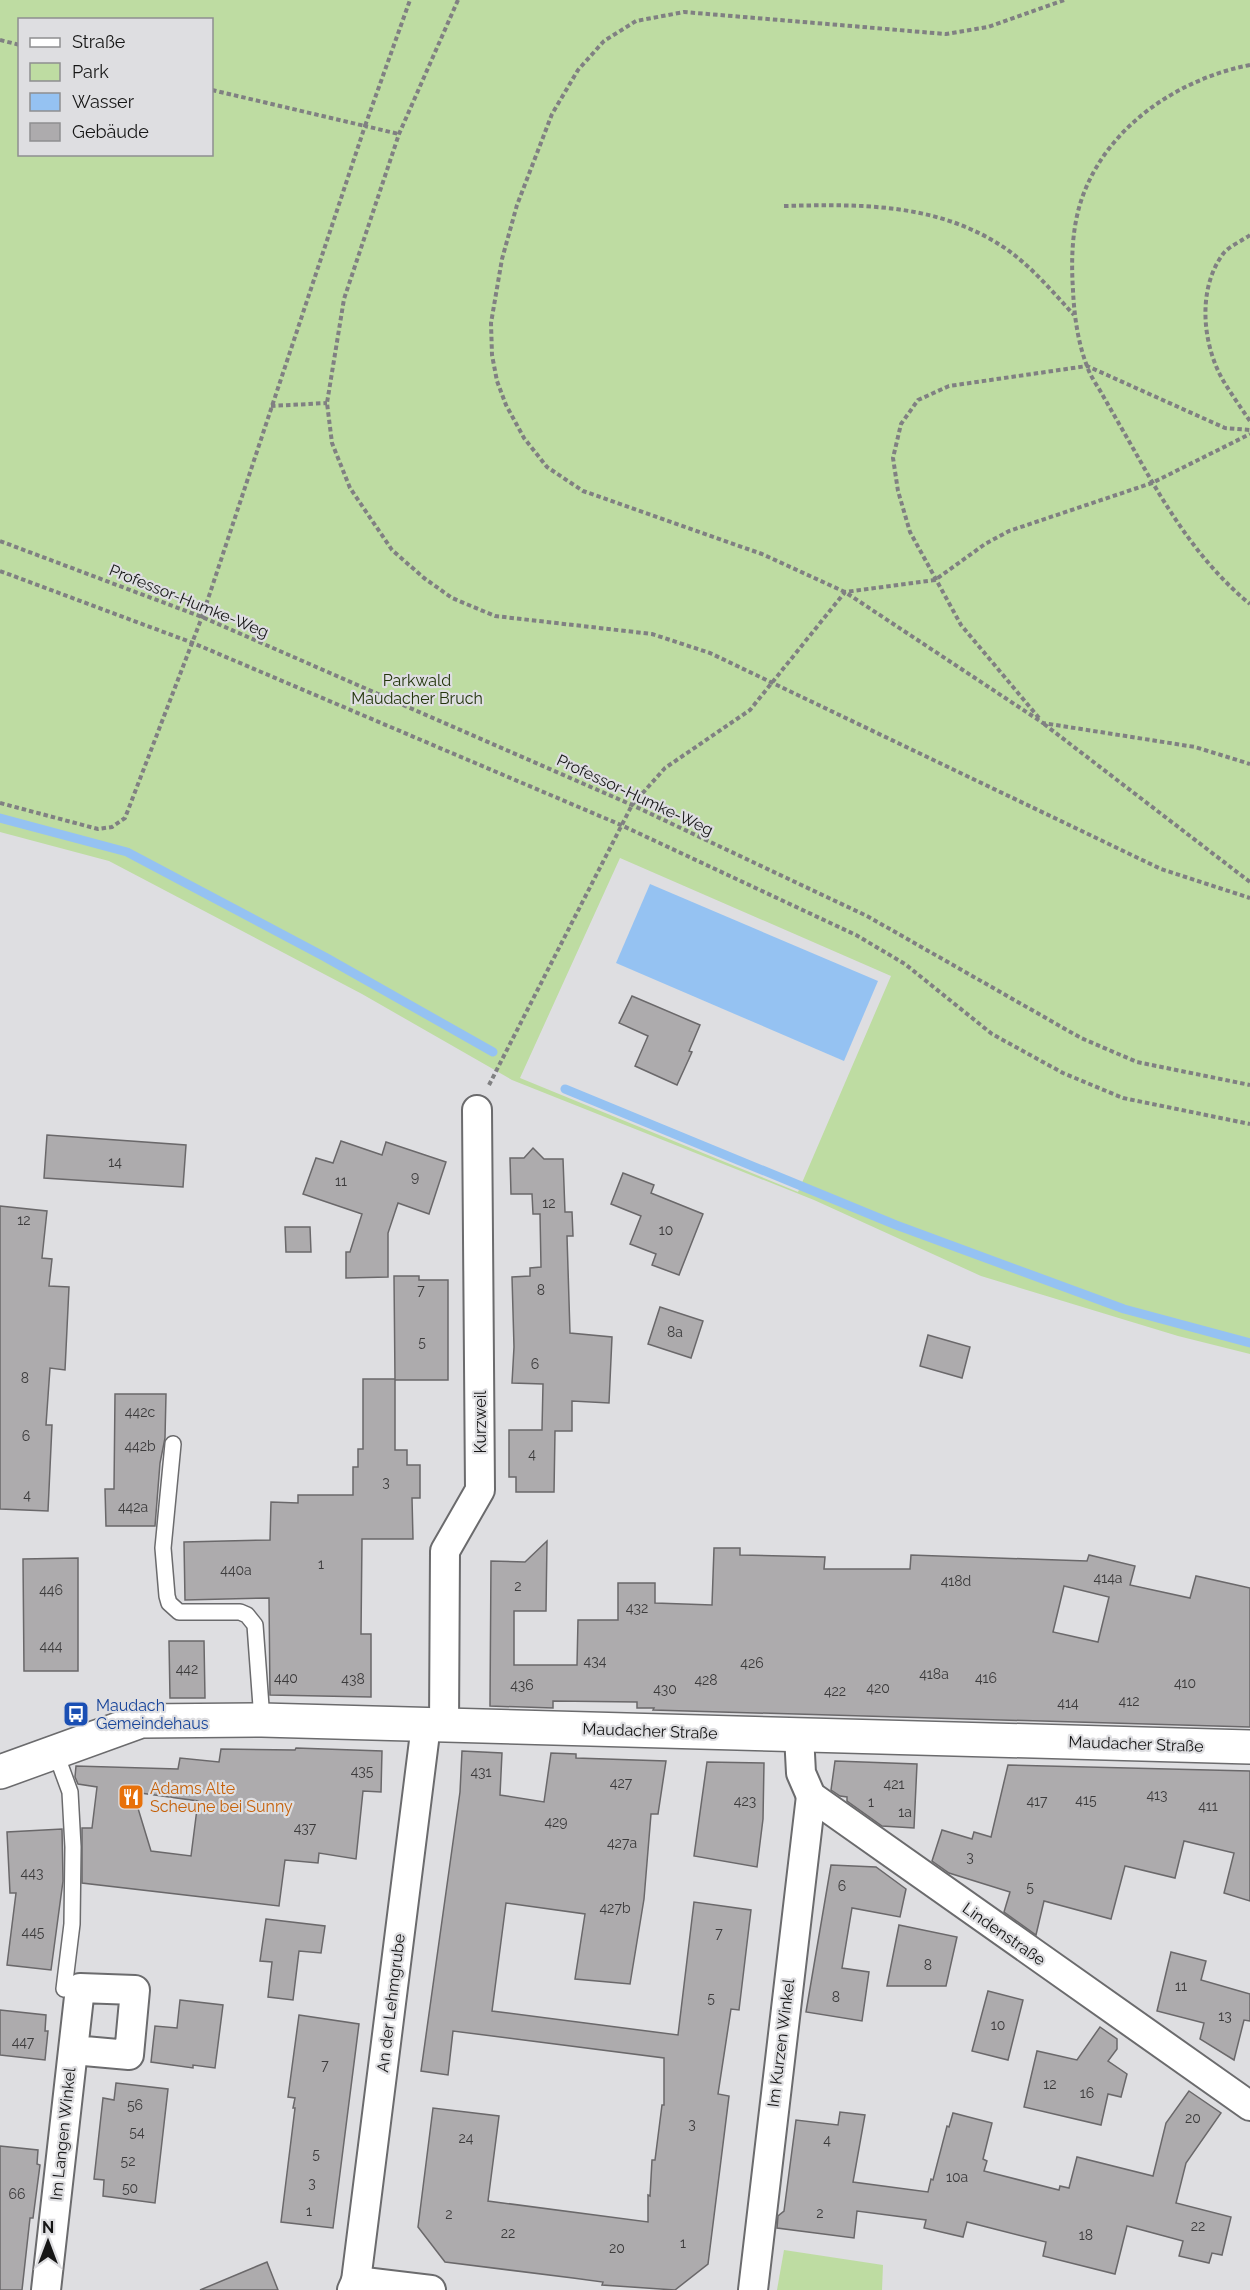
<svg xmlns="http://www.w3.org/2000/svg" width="1250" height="2290" font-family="Raleway,sans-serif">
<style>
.green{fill:#bedca2;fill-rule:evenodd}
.water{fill:#95c2f2}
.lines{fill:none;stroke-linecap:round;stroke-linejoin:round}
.stream{stroke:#95c2f2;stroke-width:9}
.building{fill:#adabad;stroke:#6a686a;stroke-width:1.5;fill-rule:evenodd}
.lane-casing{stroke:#6b6b6d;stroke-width:18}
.street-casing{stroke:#6b6b6d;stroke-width:32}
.secondary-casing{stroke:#6b6b6d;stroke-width:36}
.path{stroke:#808082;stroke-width:4;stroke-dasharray:4.5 3;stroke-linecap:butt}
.lane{stroke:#fff;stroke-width:15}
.street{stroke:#fff;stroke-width:28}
.secondary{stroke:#fff;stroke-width:33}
.labels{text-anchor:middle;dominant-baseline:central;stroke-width:4.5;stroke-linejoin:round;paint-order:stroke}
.number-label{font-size:14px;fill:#3c3b3c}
.street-label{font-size:16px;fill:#161616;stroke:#dedee1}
.park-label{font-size:16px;fill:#24360d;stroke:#dedee1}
.transit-label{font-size:16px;fill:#164399;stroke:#dedee1;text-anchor:start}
.food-label{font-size:16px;fill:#c56008;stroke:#dedee1;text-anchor:start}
</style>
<rect width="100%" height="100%" fill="#dedee1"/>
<g class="green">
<path d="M0,0H1250V1354L1178,1336L981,1276L814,1200L512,1080L362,994L109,861L0,832ZM20,20H212V154H20ZM620,858L891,976L798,1192L520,1078Z"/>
<path d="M784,2250L883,2265L882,2290H777Z"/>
</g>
<path class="water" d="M650,884L878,981L844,1061L616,963Z"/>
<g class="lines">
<g class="stream">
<path d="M0,818L127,852L325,957L493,1052"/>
<path d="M565,1089L896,1225L1124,1309L1250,1343"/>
</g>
</g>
<g class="building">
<path d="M632,996L700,1025L689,1051L692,1052L677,1085L635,1066L648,1036L619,1023Z"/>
<path d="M47,1135L186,1145L183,1187L44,1178Z"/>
<path d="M341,1141L382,1155L386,1142L446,1162L429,1214L398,1203L388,1233V1277L346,1278V1252H350L362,1214L303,1194L316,1158L333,1163Z"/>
<path d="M533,1148L544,1159H563L565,1212H572L573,1236H567L570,1333L612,1337L609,1403L572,1401V1431H555L554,1492H516V1477H509V1430H542L543,1384L512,1383L514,1347L512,1277L530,1276V1268L541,1267L540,1214H533L532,1194H511L510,1158H524Z"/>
<path d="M623,1173L654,1185L651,1193L703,1214L679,1275L652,1265L656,1254L630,1244L641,1216L611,1204Z"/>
<path d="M0,1206L47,1211L42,1258L52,1259L49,1286L69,1287L65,1370L50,1368L46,1425H52L48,1511L0,1509Z"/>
<path d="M285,1227H310L311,1252H286Z"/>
<path d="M394,1276H419V1280H448V1380H395V1450H407V1465H420V1498H412L413,1539H362L361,1634H371V1697L270,1695L269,1598L185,1600L184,1542L270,1540L271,1502L298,1503V1495H353V1467H358V1449H363V1379H395Z"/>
<path d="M660,1307L703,1321L691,1358L648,1344Z"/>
<path d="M928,1335L970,1347L962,1378L920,1366Z"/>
<path d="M115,1394H166L165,1438L160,1463L155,1526H106L105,1489H114Z"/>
<path d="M547,1541L546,1611H514V1665H577L578,1620H618V1583H655V1603L712,1605L714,1548H740V1555L825,1557L824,1569H910L911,1555L1087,1561L1089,1555L1135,1566L1130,1585L1190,1598L1196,1576L1250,1588V1727L653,1710L654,1708H637V1702L553,1701V1708L490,1706L491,1561L525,1562ZM1064,1586L1109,1597L1098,1642L1053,1632Z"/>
<path d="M78,1558V1671H24L23,1559Z"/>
<path d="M169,1641H204L205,1698H170Z"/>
<path d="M296,1748L382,1751L381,1792L363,1791L356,1859L319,1853L318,1863L285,1860L279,1906L82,1883V1828H92L97,1787L78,1784L75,1777L76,1766L178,1769L180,1758L219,1762L221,1749L295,1750ZM133,1792L198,1801L191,1856L151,1851Z"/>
<path d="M462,1751L502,1753L500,1795L544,1802L551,1753L576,1754V1758L666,1761L658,1814H651L644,1899L630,1984L575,1979L585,1914L506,1903L492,2011L678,2035L694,1902L751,1910L739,2010L731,2009L718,2094L729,2096L708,2264L675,2290L602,2285L603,2282L573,2278L445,2262L418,2227L433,2108L499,2116L488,2201L648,2222V2195L650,2196L652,2160H655L662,2105H664V2058L453,2031L448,2075L421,2071L460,1792Z"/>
<path d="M835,1761L917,1764L914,1828L882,1826L847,1801V1797L840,1796L831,1790Z"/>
<path d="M707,1762L764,1763L763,1819L757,1867L694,1856Z"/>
<path d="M1008,1765L1250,1771V1901L1224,1893L1234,1853L1184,1841L1175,1878L1125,1866L1111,1919L1044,1901L1036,1935L1004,1912L1010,1892L949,1873L932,1861L942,1830L972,1839L974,1832L991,1837Z"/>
<path d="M62,1829L63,1881L51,1970L7,1965L16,1893H10L7,1832Z"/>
<path d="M831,1865L876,1867L906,1889L900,1917L852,1908L842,1968L869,1972L862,2021L806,2012Z"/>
<path d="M266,1919L325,1926L321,1953L299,1951L293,2000L268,1997L272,1962L260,1961Z"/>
<path d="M899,1925L957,1937L946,1986H887Z"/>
<path d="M1171,1952L1206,1961L1201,1980L1250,1994V2021L1244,2020L1234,2060L1200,2039L1204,2023L1157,2011Z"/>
<path d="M988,1991L1023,2000L1008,2060L972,2051Z"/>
<path d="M180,2000L223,2005L215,2068L193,2065V2068L151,2062L155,2026L177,2028Z"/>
<path d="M0,2010L46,2015L45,2031H48L45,2060L0,2055Z"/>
<path d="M299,2015L359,2024L333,2228L281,2222L295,2108H293L295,2098L288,2097Z"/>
<path d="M1100,2027L1117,2039V2049L1108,2061L1127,2074L1121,2097L1108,2094L1101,2125L1024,2107L1037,2051L1077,2060Z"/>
<path d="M116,2083L168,2089L155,2203L103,2196L104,2180L94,2179L103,2098L114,2100Z"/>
<path d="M1189,2091L1221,2113L1186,2163L1176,2203L1231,2217L1222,2255L1212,2253L1209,2263L1179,2256L1183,2241L1127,2226L1115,2274L1043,2256L1046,2242L967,2222L963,2237L924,2228L926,2220L857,2211L854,2238L777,2228L778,2216L784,2211L796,2120L838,2125L840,2112L865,2115L853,2182L928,2192L931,2179L933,2180L947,2126L949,2127L953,2113L992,2123L983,2159L987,2161L984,2171L1059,2190L1060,2186L1069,2188L1077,2157L1153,2176L1166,2123Z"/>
<path d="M0,2146L38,2150L37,2164L40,2165L33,2218H30L22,2290H0Z"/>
<path d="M267,2262L278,2290H200Z"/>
</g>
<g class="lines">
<g class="lane-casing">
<g id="lane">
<path d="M173,1444L163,1548L167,1596L169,1603L179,1612H240L247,1615L255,1625L262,1720"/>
<path d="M55,1751L70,1792L73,1847L72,1924L64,1989"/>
</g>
</g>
<g class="street-casing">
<g id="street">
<path d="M444,1726L445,1551L480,1490L477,1110"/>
<path d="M799,1735L801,1773L811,1796L1250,2106"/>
<path d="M356,2281L426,1725"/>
<path d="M46,2290L80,1988L135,1990L129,2055L73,2050"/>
<path d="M352,2290L356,2281L431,2290"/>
<path d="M753,2290L811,1796"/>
</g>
</g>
<g class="secondary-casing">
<path id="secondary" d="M0,1772L141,1721L262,1720L1250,1747"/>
</g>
<g class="path">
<path d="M458,0L399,134L344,299L327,403L332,443L350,488L392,550L424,578L452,598L495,616L652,634L710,653L1161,869L1250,898"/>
<path d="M1064,0L988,27L946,34L684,12L636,21L604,41L578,70L552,114L517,205L502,259L491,323L492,355L497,381L506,405L524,438L547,467L583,491L762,554L845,592L1043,723L1195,747L1250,764"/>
<path d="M0,40L20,45"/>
<path d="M1250,65C1177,79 1105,128 1081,201C1072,229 1071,260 1073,290C1074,315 1078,343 1087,366C1090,376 1097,385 1102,394C1114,415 1126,436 1138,457C1168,511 1202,565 1250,604"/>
<path d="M212,90L365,126L410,0"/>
<path d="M784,206C858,204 932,203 997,243C1027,261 1051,290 1074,315"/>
<path d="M1250,235C1242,241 1229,246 1223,254C1197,289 1202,345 1224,382C1232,395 1241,408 1250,421"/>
<path d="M271,406L327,403"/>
<path d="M0,541L202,617L632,805L867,916L1081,1038L1137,1062L1250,1085"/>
<path d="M0,571L193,643L621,825L856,935L905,964L992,1034L1063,1073L1123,1098L1250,1124"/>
<path d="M1039,718L961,625L910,532L898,491L893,458L901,424L918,400L949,386L1087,366L1225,428L1250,430"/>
<path d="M1044,724L1250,882"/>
<path d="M0,803L98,829L112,827L125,818L202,617L365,126L399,134"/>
<path d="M489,1085L632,805L665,768L750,710L845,592L935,580L985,544L1009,531L1152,483L1250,434"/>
</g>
<use href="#lane" class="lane"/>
<use href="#street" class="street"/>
<use href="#secondary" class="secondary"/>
</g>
<defs>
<g id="bus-square" transform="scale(1.35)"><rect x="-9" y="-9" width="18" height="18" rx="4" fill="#1a4fb4" stroke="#dedee1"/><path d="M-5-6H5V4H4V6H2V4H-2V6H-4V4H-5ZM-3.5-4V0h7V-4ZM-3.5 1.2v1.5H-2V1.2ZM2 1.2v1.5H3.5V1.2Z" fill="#fff"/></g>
<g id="restaurant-square" transform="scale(1.35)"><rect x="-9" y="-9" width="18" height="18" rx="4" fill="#e8710a" stroke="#dedee1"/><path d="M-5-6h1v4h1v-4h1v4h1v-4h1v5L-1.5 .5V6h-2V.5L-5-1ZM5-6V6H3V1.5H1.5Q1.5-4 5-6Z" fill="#fff"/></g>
</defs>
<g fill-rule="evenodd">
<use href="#bus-square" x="76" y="1714"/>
<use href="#restaurant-square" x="131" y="1797"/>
</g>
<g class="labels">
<g class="number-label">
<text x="115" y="1162">14</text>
<text x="415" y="1177">9</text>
<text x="341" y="1181">11</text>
<text x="549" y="1203">12</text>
<text x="24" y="1220">12</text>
<text x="666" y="1230">10</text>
<text x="421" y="1290">7</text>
<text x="541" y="1290">8</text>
<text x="675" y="1332">8a</text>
<text x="422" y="1342">5</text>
<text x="535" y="1364">6</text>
<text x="25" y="1378">8</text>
<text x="140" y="1412">442c</text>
<text x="26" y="1436">6</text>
<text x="140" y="1446">442b</text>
<text x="532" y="1454">4</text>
<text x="386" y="1482">3</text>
<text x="27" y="1495">4</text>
<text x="133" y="1507">442a</text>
<text x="321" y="1564">1</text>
<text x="236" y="1570">440a</text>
<text x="1108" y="1578">414a</text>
<text x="956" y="1581">418d</text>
<text x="518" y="1586">2</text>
<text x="51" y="1590">446</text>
<text x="637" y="1608">432</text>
<text x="51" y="1646">444</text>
<text x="595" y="1661">434</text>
<text x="752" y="1663">426</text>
<text x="187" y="1669">442</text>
<text x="934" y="1674">418a</text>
<text x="286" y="1678">440</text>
<text x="986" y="1678">416</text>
<text x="353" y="1679">438</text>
<text x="706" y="1680">428</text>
<text x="1185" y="1683">410</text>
<text x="522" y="1685">436</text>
<text x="878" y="1688">420</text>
<text x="665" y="1689">430</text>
<text x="835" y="1691">422</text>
<text x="1129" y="1701">412</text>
<text x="1068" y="1703">414</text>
<text x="362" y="1771">435</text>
<text x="481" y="1772">431</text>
<text x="621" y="1783">427</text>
<text x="894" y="1784">421</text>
<text x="1157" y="1795">413</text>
<text x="1086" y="1800">415</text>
<text x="745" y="1801">423</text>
<text x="1037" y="1801">417</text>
<text x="871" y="1802">1</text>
<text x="1208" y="1806">411</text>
<text x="905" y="1812">1a</text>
<text x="556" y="1822">429</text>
<text x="305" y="1828">437</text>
<text x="622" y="1843">427a</text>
<text x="970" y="1857">3</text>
<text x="32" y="1873">443</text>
<text x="842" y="1886">6</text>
<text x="1030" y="1887">5</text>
<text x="615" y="1908">427b</text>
<text x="33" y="1932">445</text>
<text x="719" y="1933">7</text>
<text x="928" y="1965">8</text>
<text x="1181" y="1986">11</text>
<text x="836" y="1997">8</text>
<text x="711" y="1998">5</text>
<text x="1225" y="2016">13</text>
<text x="998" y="2025">10</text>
<text x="23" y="2042">447</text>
<text x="325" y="2065">7</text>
<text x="1050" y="2084">12</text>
<text x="1087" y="2093">16</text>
<text x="135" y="2105">56</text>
<text x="1193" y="2118">20</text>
<text x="692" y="2124">3</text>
<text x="137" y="2132">54</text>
<text x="466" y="2138">24</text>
<text x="827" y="2140">4</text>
<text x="316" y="2154">5</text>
<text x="128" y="2161">52</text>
<text x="957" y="2177">10a</text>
<text x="312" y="2183">3</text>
<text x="130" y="2188">50</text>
<text x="17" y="2194">66</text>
<text x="309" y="2211">1</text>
<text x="820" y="2213">2</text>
<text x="449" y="2214">2</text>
<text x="1198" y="2226">22</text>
<text x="508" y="2233">22</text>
<text x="1086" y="2235">18</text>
<text x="683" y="2243">1</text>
<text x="617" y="2248">20</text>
</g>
<g class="street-label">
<text transform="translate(189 601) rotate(22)">Professor-Humke-Weg</text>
<text transform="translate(635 795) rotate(25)">Professor-Humke-Weg</text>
<text transform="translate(480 1422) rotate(-90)">Kurzweil</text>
<text transform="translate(650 1731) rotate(2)">Maudacher Straße</text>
<text transform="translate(1136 1744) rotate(2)">Maudacher Straße</text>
<text transform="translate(1004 1934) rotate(35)">Lindenstraße</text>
<text transform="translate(391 2003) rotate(-83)">An der Lehmgrube</text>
<text transform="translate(781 2043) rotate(-83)">Im Kurzen Winkel</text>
<text transform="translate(63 2134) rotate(-84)">Im Langen Winkel</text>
</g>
<g class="park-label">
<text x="417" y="680">Parkwald<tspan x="417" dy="18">Maudacher Bruch</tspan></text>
</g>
<g class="transit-label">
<text x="96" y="1705">Maudach<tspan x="96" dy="18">Gemeindehaus</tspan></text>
</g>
<g class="food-label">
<text x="150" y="1788">Adams Alte<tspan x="150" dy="18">Scheune bei Sunny</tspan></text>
</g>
</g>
<rect x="18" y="18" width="195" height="138" fill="#dedee1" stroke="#8e8e90" stroke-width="1.5"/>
<rect x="30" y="38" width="30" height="9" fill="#ffffff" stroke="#8e8e90" stroke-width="1.5"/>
<text x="72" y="48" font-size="18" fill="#161616">Straße</text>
<rect x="30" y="63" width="30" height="18" fill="#bedca2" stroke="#8e8e90" stroke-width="1.5"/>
<text x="72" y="78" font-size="18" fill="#161616">Park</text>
<rect x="30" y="93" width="30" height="18" fill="#95c2f2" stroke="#8e8e90" stroke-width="1.5"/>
<text x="72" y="108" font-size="18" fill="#161616">Wasser</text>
<rect x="30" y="123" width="30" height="18" fill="#adabad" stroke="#8e8e90" stroke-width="1.5"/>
<text x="72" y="138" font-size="18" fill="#161616">Gebäude</text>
<g transform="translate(48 2242)" stroke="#dedee1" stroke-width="4.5" paint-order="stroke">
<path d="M0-4.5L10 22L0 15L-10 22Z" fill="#161616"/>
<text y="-9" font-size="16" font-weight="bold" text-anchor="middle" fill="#161616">N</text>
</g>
</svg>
